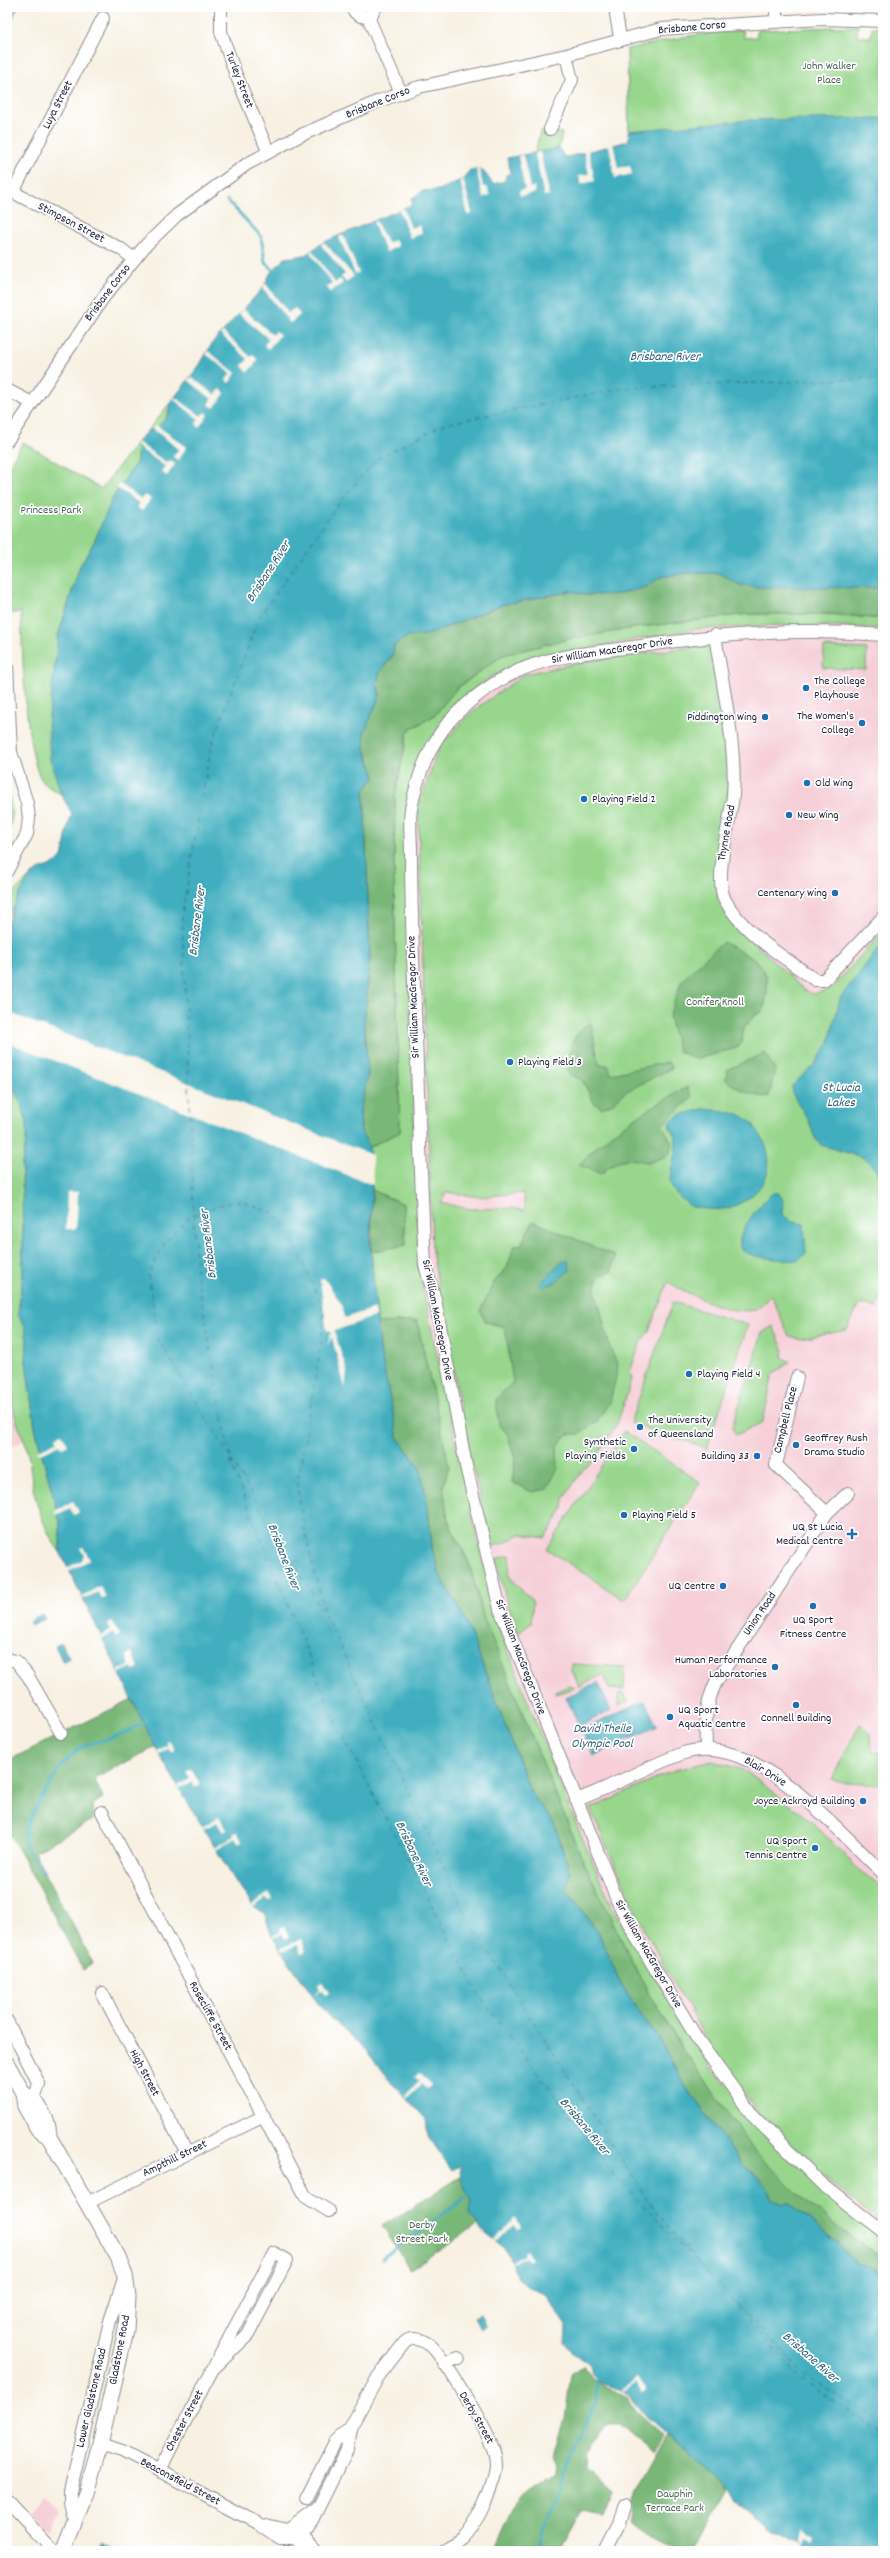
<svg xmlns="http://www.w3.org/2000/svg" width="890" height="2558" font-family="Dekko,sans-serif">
  <rect width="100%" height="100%" fill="#fff"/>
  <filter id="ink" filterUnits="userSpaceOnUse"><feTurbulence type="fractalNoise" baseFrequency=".025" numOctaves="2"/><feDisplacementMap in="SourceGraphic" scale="8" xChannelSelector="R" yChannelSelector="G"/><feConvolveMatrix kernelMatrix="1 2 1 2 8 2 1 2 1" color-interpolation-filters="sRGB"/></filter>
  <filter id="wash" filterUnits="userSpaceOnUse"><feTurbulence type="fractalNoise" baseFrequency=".012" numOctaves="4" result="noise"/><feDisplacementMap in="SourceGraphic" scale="16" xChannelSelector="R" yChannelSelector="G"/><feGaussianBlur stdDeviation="0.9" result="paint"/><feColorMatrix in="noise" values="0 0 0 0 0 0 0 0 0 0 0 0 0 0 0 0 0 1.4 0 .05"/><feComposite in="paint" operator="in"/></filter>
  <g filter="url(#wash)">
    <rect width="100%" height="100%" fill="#f8f1e3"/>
    <!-- built -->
    <g fill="#f6cfd8">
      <polygon points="740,585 883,588 883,2278 743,2165 684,2084 380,1350 375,1308 361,1131 373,714"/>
      <polygon points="7,1357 12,1370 14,1410 19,1431 24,1440 7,1449"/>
      <polygon points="43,2498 59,2510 51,2530 46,2529 31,2512"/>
    </g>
    <!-- green -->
    <g fill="#97d68c" stroke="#5c7c64" fill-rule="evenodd">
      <polygon points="7,7 18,7 9,26 7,25"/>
      <polygon points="858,26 857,36 871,37 872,27 883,29 883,136 549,172 540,152 535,153 540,131 562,133 559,148 563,156 567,157 629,141 627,49 688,36 743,30 744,38 757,37 757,30"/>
      <path d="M170 403C170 416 159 431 146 432Z"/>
      <path d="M138 441 137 461 113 497 95 540 80 566 58 636 55 671 57 780 61 794C55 791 47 787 43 782 25 759 22 646 21 612L7 614V469L23 442 101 489Z"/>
      <polygon points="748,614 829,614 883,619 883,629 835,626 784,625 695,629 565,652 520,663 489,678 455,706 429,743 415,778 409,975 419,1270 465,1486 500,1630 568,1805 614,1911 711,2068 883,2238 883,2257 855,2240 796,2193 754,2151 679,2043 637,1972 580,1854 484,1619 469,1563 448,1521 443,1486 449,1466 417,1321 377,1323 371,1252 406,1244 403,1204 372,1190 369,1147 400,1132 394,875 395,797 408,731 435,715 456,689 503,655 568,639 641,627"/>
      <path d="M705 645 715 655 730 774 718 898 742 931 804 990 813 994 831 989 883 931V1299L880 1298 877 1308 860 1303 847 1330 800 1339 789 1336 771 1295C767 1299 762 1305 757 1308 738 1320 685 1292 668 1282L648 1333 641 1341 630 1372 632 1379 617 1424 592 1463 584 1468 564 1498 563 1509 545 1538 520 1534 505 1543 492 1546 466 1439 432 1251 418 808 439 747 474 710 525 674 582 662ZM446 1192 479 1197 523 1193 525 1211 513 1208 470 1209 441 1203Z"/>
      <polygon points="824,647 867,649 866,670 823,668"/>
      <polygon points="7,789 13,812 7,841"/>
      <polygon points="33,873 12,910 7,928 7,899"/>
      <path d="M7 1078 20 1101 27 1122 26 1142 22 1163 23 1274 18 1314 25 1327 27 1341 26 1362 35 1428 60 1522V1552C46 1534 38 1509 33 1488 30 1472 30 1455 24 1440 20 1430 16 1422 14 1411 11 1392 15 1375 7 1357V1269L10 1244 7 1220Z"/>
      <polygon points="673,1302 748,1325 707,1448 630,1423"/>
      <polygon points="773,1326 784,1351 782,1357 790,1362 773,1374 763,1422 736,1435 732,1427 762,1333"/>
      <polygon points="624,1431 700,1482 624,1600 547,1549"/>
      <polygon points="510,1555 509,1576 533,1602 531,1623 519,1633 507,1603 496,1559"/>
      <polygon points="572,1664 625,1667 624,1690 609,1689 604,1674 579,1687 572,1670"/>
      <polygon points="569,1686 575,1688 555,1694 555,1692"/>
      <polygon points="619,1693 624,1694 628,1702 619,1706"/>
      <polygon points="860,1724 871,1734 872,1752 883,1753 883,1785 845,1783 832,1779"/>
      <polygon points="712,1761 744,1770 812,1822 860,1871 883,1887 883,2225 826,2179 757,2111 704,2036 643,1927 590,1809 675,1770"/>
    </g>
    <!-- forest -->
    <g fill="#79b778" stroke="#4e6c5a">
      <polygon points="684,573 720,573 740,585 883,588 883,619 829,614 748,614 641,627 568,639 503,655 456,689 435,715 408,731 395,797 394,875 400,1132 369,1147 361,1131 360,1111 368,1074 364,1024 370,959 364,789 375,777 365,749 364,733 380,695 377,684 379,674 393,655 394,645 407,637 430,634 501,605 571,591 586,595 645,587 660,577"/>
      <path d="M723 942C759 962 776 965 763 1011L754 1016 744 1027 742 1042 737 1048 697 1059 679 1052 669 1017 682 980Z"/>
      <path d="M591 1023 599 1065H608L611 1074 668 1062 672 1068 625 1092 613 1103 602 1108 594 1103 583 1081 568 1073C569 1053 570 1033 591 1023Z"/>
      <path d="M765 1053 775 1070 769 1096C755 1098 737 1089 726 1080L727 1070Z"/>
      <path d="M687 1087 692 1097 662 1125 672 1143 669 1155 648 1163C625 1156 619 1158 601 1174L579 1165C608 1131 649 1109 687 1087Z"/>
      <polygon points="372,1190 403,1204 406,1245 371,1252"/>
      <polygon points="533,1221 615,1256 611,1272 599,1276 595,1289 610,1348 618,1365 615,1382 610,1401 597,1421 580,1434 567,1434 557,1447 558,1468 547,1489 532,1492 512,1482 515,1460 508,1435 499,1424 496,1399 513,1382 505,1327 486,1322 480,1311 494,1282 507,1268 514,1246 520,1246"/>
      <polygon points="417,1321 449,1466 443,1486 448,1521 469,1563 484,1619 580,1854 637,1972 679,2043 754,2151 796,2193 855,2240 883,2257 883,2278 873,2268 858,2264 852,2257 842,2251 841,2246 789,2203 782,2204 771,2197 768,2189 743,2165 706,2115 684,2084 659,2039 637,2010 619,1980 608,1954 589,1918 566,1890 570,1872 554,1823 530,1791 469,1629 457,1603 440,1576 432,1548 428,1507 420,1468 398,1438 380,1350 377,1323"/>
      <polygon points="132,1699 156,1747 94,1778 103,1798 92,1805 93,1820 34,1852 93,1963 83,1970 7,1828 7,1761"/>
      <path d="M462 2176C463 2186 470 2191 472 2201 474 2214 470 2211 478 2225L410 2269 382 2226Z"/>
      <polygon points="583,2366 591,2379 628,2397 635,2409 662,2436 652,2453 619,2425 605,2425 588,2450 587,2468 613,2491 604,2514 583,2510 563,2546 563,2551 494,2551 520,2495 553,2479 557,2469 553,2458 565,2419 571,2374"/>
      <path d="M666 2434 723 2483 726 2491 693 2551C671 2551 645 2535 629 2521L632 2502 629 2500Z"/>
    </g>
    <!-- water -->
    <g fill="#41aebf" stroke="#32687d">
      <path d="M883 118V588L760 587 740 585 720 573H684L660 577 646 587 619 594 586 595 571 591 501 605 430 634 407 637 394 645 393 654 379 674 377 684 380 695 364 733 365 749 375 778 364 790 370 959 364 1024 368 1074 360 1111 361 1131 369 1147 372 1190 370 1240 380 1350 398 1438 420 1468 428 1507 432 1548 440 1576 457 1603 469 1629 530 1791 554 1823 570 1873 566 1890 589 1918 608 1954 619 1980 637 2010 659 2039 684 2084 706 2115 743 2165 768 2189 771 2197 782 2204 789 2203 841 2246 842 2251 852 2257 858 2264 870 2266 883 2278V2551H814L800 2538 770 2532 751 2513 734 2503 723 2483 646 2416 630 2396 621 2389 597 2381 591 2375 589 2365 572 2352 565 2344 566 2326 545 2294 529 2288 518 2279 506 2249 482 2231 470 2213 472 2201 463 2184 460 2166 452 2170 428 2136 426 2119 389 2080 365 2049 327 2015 281 1951 272 1936 265 1915 254 1907 237 1884 161 1758 60 1552V1522L35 1428 26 1362 27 1341 25 1327 18 1314 23 1274 22 1163 26 1142 27 1122 20 1101 7 1078V928C11 913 23 879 37 871 47 865 55 867 62 856 65 850 66 826 72 814L61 794 50 759 48 724 58 636 80 566 95 540 113 497 137 461 138 441 146 432 156 428 165 419 169 413 170 403 199 366 213 342 263 288 271 272 285 258 305 255 324 242 413 204 411 199 422 191 439 190 463 179 470 170C485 167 485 174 493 184L505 181 506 175 511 173 507 158 559 148 563 156 567 157 629 141 628 131 749 120Z"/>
      <polygon points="883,942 883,1178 865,1158 821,1145 815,1138 809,1121 792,1093 792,1086 815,1064 829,1042 840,998"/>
      <path d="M703 1109C717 1110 730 1111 742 1116 751 1120 757 1129 761 1136 779 1167 764 1194 732 1207 721 1211 703 1209 692 1207 656 1182 675 1174 676 1141 676 1133 668 1130 670 1121L679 1115Z"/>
      <path d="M773 1193H779L783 1200 782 1214 792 1222 804 1224 806 1253 797 1261C786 1260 750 1258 742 1250 731 1237 762 1201 773 1193Z"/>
      <polygon points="568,1260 570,1270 556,1282 544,1287 540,1284 560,1263"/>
      <polygon points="42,1614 45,1619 31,1625 29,1621"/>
      <polygon points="61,1643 69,1658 63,1662 55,1646"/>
      <polygon points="598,1682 611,1711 579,1726 566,1697"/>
      <polygon points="645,1701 657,1726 593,1756 581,1730"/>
      <polygon points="480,2314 486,2326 481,2329 474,2317"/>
      <polygon points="101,2542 118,2551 97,2551"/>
    </g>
    <!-- pier -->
    <g fill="#f8f1e3">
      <polygon points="613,143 618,168 630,166 632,174 615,178 609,145"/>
      <polygon points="588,150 595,181 581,184 579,176 589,174 584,151"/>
      <polygon points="540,152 549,195 544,196 535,153"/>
      <polygon points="523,155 530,188 534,187 535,193 520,196 519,191 525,189 518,156"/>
      <polygon points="479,168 483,187 487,187 490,196 483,197 476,169"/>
      <polygon points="463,179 472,214 468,215 460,180"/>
      <polygon points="403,208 411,228 419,225 422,233 410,238 399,209"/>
      <polygon points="376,221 387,243 395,240 398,246 386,252 373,223"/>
      <polygon points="343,235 359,273 355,274 339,237"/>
      <polygon points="324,242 354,276 346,282 341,277 345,274 321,245"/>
      <polygon points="312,250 335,283 340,279 343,283 330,292 327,287 332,283 310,252"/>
      <polygon points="265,283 288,313 295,308 300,315 290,323 263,288"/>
      <polygon points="243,309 273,335 276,331 280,335 268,349 264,345 269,339 239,314"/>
      <polygon points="223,332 251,357 253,355 258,360 248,372 242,366 248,359 220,334"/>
      <polygon points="208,351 236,373 229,383 226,380 231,373 206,354"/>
      <polygon points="191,377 215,395 220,389 225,393 214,408 208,404 212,399 188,380"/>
      <polygon points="175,397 201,416 205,412 208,415 199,427 196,424 199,419 173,399"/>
      <polygon points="156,425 187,447 178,460 173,457 179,449 152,428"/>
      <polygon points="137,442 167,463 170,460 175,464 167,476 161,472 165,466 136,446"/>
      <polygon points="120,484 141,499 145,495 151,499 142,511 137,507 139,503 117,488"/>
      <polygon points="7,1012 372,1155 373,1185 7,1042"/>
      <polygon points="67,1192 78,1192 76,1229 66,1229"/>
      <polygon points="324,1278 342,1305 345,1318 375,1308 376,1316 334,1331 347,1371 345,1388 332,1337 327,1346 331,1333 330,1330 327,1331 320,1280"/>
      <polygon points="62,1434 68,1445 62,1448 60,1444 39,1454 37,1451 58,1441 56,1437"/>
      <polygon points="73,1501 79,1512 74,1515 70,1508 56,1515 55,1511"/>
      <polygon points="83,1547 90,1560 68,1571 66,1569 82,1560 84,1555 80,1548"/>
      <polygon points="100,1586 106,1597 102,1598 98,1592 83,1599 82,1597"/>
      <polygon points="112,1622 120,1635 116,1638 113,1633 102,1639 101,1636 111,1630 108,1625"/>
      <polygon points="132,1652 139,1668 134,1671 132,1667 119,1673 118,1671 130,1665 126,1655"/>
      <polygon points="169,1740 175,1750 171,1752 169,1748 159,1754 157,1751 168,1745 166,1742"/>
      <polygon points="191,1769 200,1784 195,1787 192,1781 179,1789 178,1786 190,1779 186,1772"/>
      <polygon points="219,1817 227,1830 223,1832 217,1822 203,1829 202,1827"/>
      <polygon points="237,1832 242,1841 238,1843 235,1838 216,1849 214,1847 234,1836 233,1834"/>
      <polygon points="269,1893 273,1899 269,1901 266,1898 254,1907 252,1905"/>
      <polygon points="284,1926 289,1937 285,1939 282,1933 273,1938 272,1936 281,1931 280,1928"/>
      <polygon points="301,1939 306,1951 301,1953 298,1945 281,1951 280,1949"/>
      <polygon points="322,1982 329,1993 325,1995 321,1990 313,1995 320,1989 318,1985"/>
      <polygon points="419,2073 431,2085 427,2089 421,2084 407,2098 405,2096 419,2081 415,2077"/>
      <polygon points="516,2217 521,2227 517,2229 514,2224 497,2242 494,2241"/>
      <polygon points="526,2249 532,2259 528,2261 525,2256 512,2263 511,2261 524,2254 523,2251"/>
      <polygon points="637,2378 646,2390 642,2393 635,2382 623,2391 621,2389"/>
      <polygon points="802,2528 814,2534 812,2539 806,2535 803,2540 800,2538"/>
    </g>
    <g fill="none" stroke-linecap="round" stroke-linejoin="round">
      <!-- stream -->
      <g stroke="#41aebf" stroke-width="3">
        <polyline points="227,200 261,236 265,262 273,270"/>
        <path d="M44 1872C37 1863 24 1851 25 1838 25 1820 63 1758 79 1749 90 1742 104 1741 117 1736 126 1733 135 1727 144 1723"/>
        <polyline points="382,2259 469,2195"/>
        <polyline points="538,2551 547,2515 595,2402 597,2381"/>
      </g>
      <!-- ferry -->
      <g stroke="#306176" stroke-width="1" stroke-dasharray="5 4" stroke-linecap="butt">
        <polyline points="883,378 624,388 444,424 378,458 339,503 259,617 211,747 182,914 196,1270 232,1467 336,1723 478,1993 615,2176 807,2378 883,2423"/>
        <polyline points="230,1457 159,1341 148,1275 165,1243 188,1218 222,1204 241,1201 276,1214 298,1251 324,1311 321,1344 297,1486 305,1533 325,1614"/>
        <polyline points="231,1460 325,1614 468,1919 655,2212 711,2277"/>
        <polyline points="730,2299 800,2379 883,2434"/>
      </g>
    </g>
  </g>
  <g filter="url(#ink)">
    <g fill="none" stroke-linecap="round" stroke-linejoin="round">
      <!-- minor casing -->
      <g stroke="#8d8a8f" stroke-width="14">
        <g id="minor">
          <polyline points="221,7 221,32 234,70 268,151"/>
          <path d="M352 7C355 15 364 20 372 14L376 7"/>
          <polyline points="619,7 616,14 620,38"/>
          <polyline points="368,17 401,93"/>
          <polyline points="776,21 776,7"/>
          <polyline points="550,129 572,80 566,55"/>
          <polyline points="7,189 121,249 134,259"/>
          <polyline points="13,192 103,18"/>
          <polyline points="7,390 32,403"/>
          <polyline points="7,441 103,298 145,246 177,215 247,164 299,136 379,101 419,87 566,55 661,29 822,19 883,21"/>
          <path d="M715 635C722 683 737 748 733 795 731 820 713 878 725 900 743 934 785 957 815 980H824L883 917"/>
          <path d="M883 635C797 628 726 634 641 646 564 656 514 657 456 714 431 739 417 776 411 809 409 822 411 837 411 850 411 885 412 921 413 956 417 1059 420 1162 425 1265L435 1299 466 1466 500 1609 617 1900 633 1932 698 2040 753 2116 822 2184 883 2232"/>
          <polyline points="7,665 11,752 27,803 29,818 27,834 7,871"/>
          <polyline points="797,1377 776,1465 827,1513"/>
          <polyline points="7,1659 16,1661 28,1676 61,1733"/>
          <path d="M706 1749C705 1724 705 1705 716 1682L827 1513 848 1493"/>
          <path d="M576 1800C613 1787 647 1766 684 1753 753 1730 838 1831 883 1873"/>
          <polyline points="102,1812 306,2197 329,2211"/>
          <polyline points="102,1993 187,2153"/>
          <polyline points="7,2021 39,2084 34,2100"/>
          <polyline points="87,2203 264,2116"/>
          <polyline points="444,2364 458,2358"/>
          <path d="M100 2444 122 2451 257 2523 280 2538H296L308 2528 347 2450 350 2428 378 2377 405 2342C412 2336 423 2340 430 2345 444 2357 485 2427 492 2446 495 2453 496 2460 496 2467 495 2484 475 2526 463 2538 457 2544 449 2546 443 2551"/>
          <polyline points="159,2471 274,2253 287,2260 248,2335 211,2371"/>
          <polyline points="306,2499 335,2442 350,2428"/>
          <polyline points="7,2501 54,2551"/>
          <polyline points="75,2522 70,2501 70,2492 110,2321 125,2275"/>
          <polyline points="266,2525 300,2533 317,2551"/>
          <polyline points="288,2530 315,2510"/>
          <polyline points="291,2533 305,2551"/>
          <polyline points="605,2551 619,2524 624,2506"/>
        </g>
      </g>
      <!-- major casing -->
      <g stroke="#8d8a8f" stroke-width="17">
        <g id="major">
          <polyline points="7,2064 23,2093 25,2106 38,2129 49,2137 118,2257 125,2275 128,2296 126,2330 100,2444 86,2493 63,2551"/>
          <path d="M23 2093C39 2103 49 2119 49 2137"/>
        </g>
      </g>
      <!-- minor -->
      <use href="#minor" stroke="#fff" stroke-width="12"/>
      <!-- major -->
      <use href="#major" stroke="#fff" stroke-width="15"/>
    </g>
  </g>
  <!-- markers -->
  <g fill="#1f6fb2" stroke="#fff" stroke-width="1.5">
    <circle cx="806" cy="688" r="4"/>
    <circle cx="765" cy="717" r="4"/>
    <circle cx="862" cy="723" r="4"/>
    <circle cx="807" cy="783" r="4"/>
    <circle cx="584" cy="799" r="4"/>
    <circle cx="789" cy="815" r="4"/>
    <circle cx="835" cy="893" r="4"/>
    <circle cx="510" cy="1062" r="4"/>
    <circle cx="689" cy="1374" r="4"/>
    <circle cx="640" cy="1427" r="4"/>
    <circle cx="796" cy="1445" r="4"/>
    <circle cx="634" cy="1449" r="4"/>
    <circle cx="757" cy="1456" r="4"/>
    <circle cx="624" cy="1515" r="4"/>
    <path d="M850 1528h4v4h4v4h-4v4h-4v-4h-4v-4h4z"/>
    <circle cx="723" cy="1586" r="4"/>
    <circle cx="813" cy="1606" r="4"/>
    <circle cx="775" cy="1667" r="4"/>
    <circle cx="796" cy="1705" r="4"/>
    <circle cx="670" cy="1717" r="4"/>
    <circle cx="863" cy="1801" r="4"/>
    <circle cx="815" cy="1848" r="4"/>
  </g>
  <g text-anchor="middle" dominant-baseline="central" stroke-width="3.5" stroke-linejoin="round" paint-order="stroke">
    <!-- street labels -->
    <g font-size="12" fill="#22223b" stroke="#fff">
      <text transform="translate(692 28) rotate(-5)">Brisbane Corso</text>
      <text transform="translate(239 80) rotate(69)">Turley Street</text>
      <text transform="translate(378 103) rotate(-22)">Brisbane Corso</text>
      <text transform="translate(58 105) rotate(-63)">Luya Street</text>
      <text transform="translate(71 223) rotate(28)">Stimpson Street</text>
      <text transform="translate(108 293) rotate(-53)">Brisbane Corso</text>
      <text transform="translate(612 651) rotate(-9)">Sir William MacGregor Drive</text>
      <text transform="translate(727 833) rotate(-80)">Thynne Road</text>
      <text transform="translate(414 997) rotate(-92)">Sir William MacGregor Drive</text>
      <text transform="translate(437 1320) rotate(79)">Sir William MacGregor Drive</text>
      <text transform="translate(786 1420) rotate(-76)">Campbell Place</text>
      <text transform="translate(760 1614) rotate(-56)">Union Road</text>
      <text transform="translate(520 1657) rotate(69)">Sir William MacGregor Drive</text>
      <text transform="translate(765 1772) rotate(31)">Blair Drive</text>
      <text transform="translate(648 1954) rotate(60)">Sir William MacGregor Drive</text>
      <text transform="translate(210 2016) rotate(61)">Rosecliffe Street</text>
      <text transform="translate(144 2073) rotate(62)">High Street</text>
      <text transform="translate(175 2159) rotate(-26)">Ampthill Street</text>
      <text transform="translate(120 2350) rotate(-79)">Gladstone Road</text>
      <text transform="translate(92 2398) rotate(-77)">Lower Gladstone Road</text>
      <text transform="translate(476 2418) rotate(60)">Derby Street</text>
      <text transform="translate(185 2421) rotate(-62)">Chester Street</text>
      <text transform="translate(180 2482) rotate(28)">Beaconsfield Street</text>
    </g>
    <!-- park labels -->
    <g font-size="12" fill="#4b6157" stroke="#fff">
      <text x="829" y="66">John Walker<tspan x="829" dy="14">Place</tspan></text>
      <text x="51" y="510">Princess Park</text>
      <text x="715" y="1002">Conifer Knoll</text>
      <text x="422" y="2225">Derby<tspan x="422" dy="14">Street Park</tspan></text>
      <text x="675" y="2494">Dauphin<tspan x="675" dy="14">Terrace Park</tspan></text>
    </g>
    <!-- poi labels -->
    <g font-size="12" fill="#22223b" stroke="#fff" text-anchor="start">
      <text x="814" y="681">The College<tspan x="814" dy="14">Playhouse</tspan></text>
      <text x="854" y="716" text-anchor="end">The Women's<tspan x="854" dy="14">College</tspan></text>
      <text x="757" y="717" text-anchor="end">Piddington Wing</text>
      <text x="815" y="783">Old Wing</text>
      <text x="592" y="799">Playing Field 2</text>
      <text x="797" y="815">New Wing</text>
      <text x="827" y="893" text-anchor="end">Centenary Wing</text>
      <text x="518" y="1062">Playing Field 3</text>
      <text x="697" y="1374">Playing Field 4</text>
      <text x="648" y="1420">The University<tspan x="648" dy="14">of Queensland</tspan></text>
      <text x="804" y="1438">Geoffrey Rush<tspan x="804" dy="14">Drama Studio</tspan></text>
      <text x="626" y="1442" text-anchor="end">Synthetic<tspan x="626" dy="14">Playing Fields</tspan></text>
      <text x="749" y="1456" text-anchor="end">Building 33</text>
      <text x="632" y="1515">Playing Field 5</text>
      <text x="843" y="1527" text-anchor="end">UQ St Lucia<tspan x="843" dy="14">Medical Centre</tspan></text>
      <text x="715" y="1586" text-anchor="end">UQ Centre</text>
      <text x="813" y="1620" text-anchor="middle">UQ Sport<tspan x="813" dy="14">Fitness Centre</tspan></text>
      <text x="767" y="1660" text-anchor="end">Human Performance<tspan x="767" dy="14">Laboratories</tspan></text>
      <text x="678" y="1710">UQ Sport<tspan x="678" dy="14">Aquatic Centre</tspan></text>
      <text x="796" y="1718" text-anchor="middle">Connell Building</text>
      <text x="855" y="1801" text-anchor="end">Joyce Ackroyd Building</text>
      <text x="807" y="1841" text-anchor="end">UQ Sport<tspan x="807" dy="14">Tennis Centre</tspan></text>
    </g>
    <!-- water labels -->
    <g font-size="13" font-style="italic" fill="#306176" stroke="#fff">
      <text x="665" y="357">Brisbane River</text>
      <text transform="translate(269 572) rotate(-57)">Brisbane River</text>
      <text transform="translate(198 921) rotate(-83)">Brisbane River</text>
      <text x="841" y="1088">St Lucia<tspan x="841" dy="15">Lakes</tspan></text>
      <text transform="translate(209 1244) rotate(-97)">Brisbane River</text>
      <text transform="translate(283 1557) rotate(69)">Brisbane River</text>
      <text x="602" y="1729">David Theile<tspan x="602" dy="15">Olympic Pool</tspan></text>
      <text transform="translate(413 1854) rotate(65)">Brisbane River</text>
      <text transform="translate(584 2127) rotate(50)">Brisbane River</text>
      <text transform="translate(810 2358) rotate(41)">Brisbane River</text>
    </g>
  </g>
  <!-- margin -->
  <rect width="890" height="2558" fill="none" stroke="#fff" stroke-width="24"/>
</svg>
